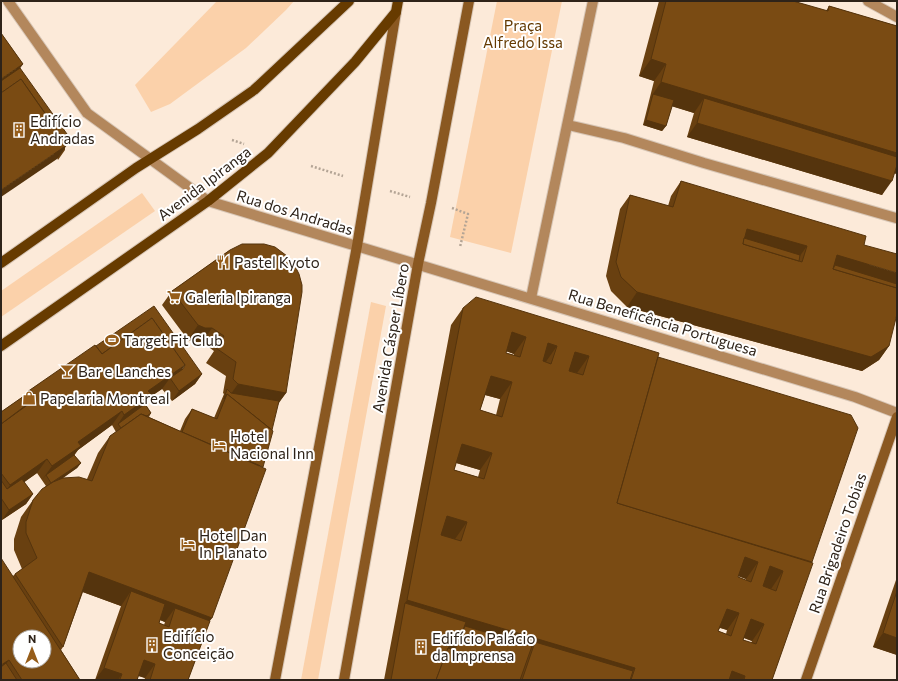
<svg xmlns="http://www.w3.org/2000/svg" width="898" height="681" font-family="Commissioner,sans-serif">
  <rect width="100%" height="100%" fill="#fcead9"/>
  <!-- green -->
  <g fill="#fbd1aa">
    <polygon points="217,1 294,1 286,10 246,48 170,104 151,112 135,85"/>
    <polygon points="497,1 562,1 511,253 450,237"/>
    <polygon points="142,193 155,211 1,317 1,291"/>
    <polygon points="371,302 386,306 318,680 301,680"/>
  </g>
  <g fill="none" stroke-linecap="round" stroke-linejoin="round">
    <!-- lane casing -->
    <g stroke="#d7c6b6" stroke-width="12">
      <g id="lane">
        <polyline points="868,1 897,17"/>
        <polyline points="568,125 624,138 704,163 896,218"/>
      </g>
    </g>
    <!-- street casing -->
    <g stroke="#d7c6b6" stroke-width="12">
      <g id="street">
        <polyline points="8,1 87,113 208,201 855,397 897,413"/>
        <polyline points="531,298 593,1"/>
      </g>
    </g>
    <!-- secondary casing -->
    <g stroke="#d7c6b6" stroke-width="12">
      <g id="secondary">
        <polyline points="275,680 357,246 396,12"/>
        <polyline points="344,680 418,264 431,203 469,1"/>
        <polyline points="806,680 897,417"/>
      </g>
    </g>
    <!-- primary casing -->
    <g stroke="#d7c6b6" stroke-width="12">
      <g id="primary">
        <polyline points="1,263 136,168 198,129 254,90 349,1"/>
        <polyline points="1,346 208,201 268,153 355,62 396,12 398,1"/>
      </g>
    </g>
    <!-- path -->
    <g stroke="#b3a495" stroke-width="2.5" stroke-dasharray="2 2" stroke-linecap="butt">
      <polyline points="232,140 244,144"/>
      <polyline points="311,166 343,176"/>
      <polyline points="390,191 410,197"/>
      <polyline points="452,208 468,214 460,247"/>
    </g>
    <!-- lane -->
    <use href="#lane" stroke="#b3875c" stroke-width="10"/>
    <!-- street -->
    <use href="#street" stroke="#b3875c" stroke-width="10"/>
    <!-- secondary -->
    <use href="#secondary" stroke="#8a5821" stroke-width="10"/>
    <!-- primary -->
    <use href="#primary" stroke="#673b00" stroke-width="10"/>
  </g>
  <!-- wall -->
  <g fill="#694010" fill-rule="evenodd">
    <polygon points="659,1 793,1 826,11 829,6 897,26 897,174 894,173 882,195 687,137 694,113 672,106 666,126 662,131 643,125 654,81 639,76"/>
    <polygon points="1,33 23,64 20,68 65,147 65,150 58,160"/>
    <polygon points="681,181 864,245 889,346 879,360 862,371 627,307 611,291 606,276 620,209 630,195 668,206 671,196"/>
    <path d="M230 250 286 393 279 402 212 618 210 620 188 680H144L145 678 138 676 137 680H95L121 606 83 592 63 647 61 650 80 680H1L13 576 15 574 22 569 14 550V539L21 517 33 500 46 486 37 473 24 482 33 494 26 504 2 520 1 519V412L24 396 27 392 96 346 202 374 195 384 172 401 162 389 150 397 145 404 151 413 149 417 180 431 185 419 192 409 214 418 224 394 223 393 226 376 206 363 214 351 202 342H195L188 340 162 305 172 291ZM112 425 116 432 110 436 98 453 87 479 62 478 77 468 81 463 74 455 78 450ZM160 620 165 622 164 625 159 623Z"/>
    <path d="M463 308 658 357 812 562 772 680H384L451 325ZM506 351 514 354V355L506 353ZM485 395 500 399 496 415 480 410ZM456 463 480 470 478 477 454 470ZM738 576 746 579V580L738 577ZM720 628 727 630 726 634 718 631ZM744 638 752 641 751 643 743 640Z"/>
    <polygon points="897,577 897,655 873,647"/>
  </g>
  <!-- shaded-wall -->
  <g fill="#55340d">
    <polygon points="651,59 666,64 654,81 639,76"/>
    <polygon points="23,64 13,78 1,86 1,79"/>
    <polygon points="661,82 897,153 897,174 700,114 704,98 694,113 651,100 653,94"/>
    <polygon points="646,120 666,126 662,131 643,125"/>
    <polygon points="697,123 892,181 882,195 687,137"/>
    <polygon points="67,145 57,159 1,197 1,190"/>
    <polygon points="747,229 807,246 797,260 739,243"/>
    <polygon points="837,255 897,273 897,290 830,270"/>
    <polygon points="637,292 889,346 879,360 862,371 627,307"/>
    <polygon points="198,325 212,328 202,342 195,342 188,340"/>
    <polygon points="512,332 526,337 514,354 500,349"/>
    <polygon points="548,343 557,346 545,363 536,360"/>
    <polygon points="575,352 589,356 577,373 563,369"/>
    <polygon points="185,365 176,379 170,378 162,389 150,397 142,409 118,424 124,415 148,391"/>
    <polygon points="202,374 195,384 172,401 179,391"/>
    <polygon points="491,376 512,382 500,399 478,393"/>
    <polygon points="238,384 286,393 276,407 228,398"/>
    <polygon points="122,411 112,425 78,450 71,460 46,475 42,480 52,466 78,442"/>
    <polygon points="462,444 492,453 480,470 450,461"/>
    <polygon points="47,459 37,473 1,499 10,485"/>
    <polygon points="81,463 77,468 48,489 52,483"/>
    <polygon points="33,494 26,504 2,520 9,510"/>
    <polygon points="615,506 783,571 771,589 758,584 758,562 746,579 733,574"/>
    <polygon points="447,516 467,522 455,539 435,533"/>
    <polygon points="89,572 212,618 200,635 175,608 165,622 126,607 131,591 121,606 77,590"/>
    <polygon points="407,600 635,668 627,680 535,642 525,656 405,603"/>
    <polygon points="727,609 739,613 727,630 715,626"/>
    <polygon points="751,619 764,624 752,641 739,636"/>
    <polygon points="883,633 897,638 897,655 873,647"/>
    <polygon points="450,644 457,646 447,660 443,659"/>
    <polygon points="9,660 1,670 1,665"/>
    <polygon points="144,660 155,664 145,678 134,674"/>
    <polygon points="104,668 122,674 118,680 95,680"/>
    <polygon points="732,671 745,676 743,680 726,680"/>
  </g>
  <!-- building -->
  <g fill="#7a4b13" stroke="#55340d" fill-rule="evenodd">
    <polygon points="666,1 793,1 828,11 829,6 897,26 897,153 661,82 666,64 651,59"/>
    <polygon points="1,33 23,64 1,79"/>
    <polygon points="20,68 67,134 66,143 21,79 1,93 1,81"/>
    <polygon points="21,79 67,145 1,190 1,93"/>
    <polygon points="653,94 674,100 666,126 646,120"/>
    <polygon points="704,98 897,157 897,165 892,181 697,123"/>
    <path d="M681 181 866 236 864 245 897 254V273L837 255 833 269 897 288V314L889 346 871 357 637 292 621 277 616 262 630 195 673 207ZM747 229 807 246 802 262 743 244Z"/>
    <polygon points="744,238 800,255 799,261 743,244"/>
    <polygon points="242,244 264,244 275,247 287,256 294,264 299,274 302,285 302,292 286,393 238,384 233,379 236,362 216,348 224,336 212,328 205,328 198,325 172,291 230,250"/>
    <polygon points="835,265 897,284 897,288 833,269"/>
    <path d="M476 297 659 353 617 503 813 563 772 680H744L745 676 732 671 729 680H631L635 668 407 600 463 308ZM512 332 526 337 520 357 506 353ZM548 343 557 346 551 364 543 361ZM575 352 589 356 583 375 569 371ZM491 376 512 382 502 417 480 410ZM462 444 492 453 484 479 454 470ZM447 516 467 522 461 541 441 535ZM745 557 758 562 751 582 738 577ZM770 566 783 571 776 591 763 586ZM727 609 739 613 731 636 718 631ZM751 619 764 624 756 644 743 640Z"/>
    <polygon points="154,306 202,374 179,391 170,378 183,369 185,365 152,318 102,354 96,346"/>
    <polygon points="152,318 185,365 148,391 152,395 124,415 122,411 78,442 81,446 52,466 47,459 10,485 1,473 1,424 33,401 27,392 95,345 102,354"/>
    <polygon points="658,357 851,415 858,428 812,562 617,503"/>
    <polygon points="227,389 231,393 279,401 272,430 227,394 224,399"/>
    <polygon points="227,394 273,431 263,467 182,432 192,409 217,419"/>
    <polygon points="24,396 29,403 1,424 1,412"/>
    <polygon points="145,404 151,413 147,416 141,414 121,428 118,424"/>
    <polygon points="141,414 266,469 212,618 89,572 63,647 15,574 37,558 26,533 26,522 33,500 42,489 53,482 63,478 79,477 92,481 110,436"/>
    <polygon points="74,455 81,463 51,483 46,475"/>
    <polygon points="22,479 33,494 9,510 1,498 1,480 7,489"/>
    <path d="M1 558 80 680H22L9 660 1 665ZM20 637H44V661H20Z"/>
    <polygon points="131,591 165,604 159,623 169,627 175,608 210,621 188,680 150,680 155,664 144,660 137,680 122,680 120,679 122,674 104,668"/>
    <polygon points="897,591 897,638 883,633"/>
    <polygon points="405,603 466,622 457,646 450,644 436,680 391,680"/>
    <polygon points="465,626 532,646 520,680 436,680 448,648 454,650 457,646"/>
    <polygon points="535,642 633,671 630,680 522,680"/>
    <polygon points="6,663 17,680 1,680 1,667"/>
  </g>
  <!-- icons -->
  <defs>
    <g id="building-bare" transform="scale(1.08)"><path d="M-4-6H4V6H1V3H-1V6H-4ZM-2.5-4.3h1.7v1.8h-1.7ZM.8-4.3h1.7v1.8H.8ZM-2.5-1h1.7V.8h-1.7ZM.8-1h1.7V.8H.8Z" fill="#965d1a" stroke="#fff" stroke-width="2.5" paint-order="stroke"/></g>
    <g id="restaurant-bare" transform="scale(1.08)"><path d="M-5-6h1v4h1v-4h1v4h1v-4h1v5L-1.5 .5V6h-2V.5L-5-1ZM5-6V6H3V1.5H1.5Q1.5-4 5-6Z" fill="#965d1a" stroke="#fff" stroke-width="2.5" paint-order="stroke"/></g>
    <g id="supermarket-bare" transform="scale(1.08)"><path d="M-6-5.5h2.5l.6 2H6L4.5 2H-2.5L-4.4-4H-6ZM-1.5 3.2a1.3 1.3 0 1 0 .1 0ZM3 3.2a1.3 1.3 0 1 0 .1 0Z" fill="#965d1a" stroke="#fff" stroke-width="2.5" paint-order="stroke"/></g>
    <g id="stadium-bare" transform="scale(1.08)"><path d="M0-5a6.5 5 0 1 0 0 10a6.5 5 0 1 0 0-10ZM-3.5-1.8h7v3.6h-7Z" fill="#965d1a" stroke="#fff" stroke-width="2.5" paint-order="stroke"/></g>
    <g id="bar-bare" transform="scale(1.08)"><path d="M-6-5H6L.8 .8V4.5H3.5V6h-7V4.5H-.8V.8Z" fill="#965d1a" stroke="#fff" stroke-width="2.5" paint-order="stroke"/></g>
    <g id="shop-bare" transform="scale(1.08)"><path d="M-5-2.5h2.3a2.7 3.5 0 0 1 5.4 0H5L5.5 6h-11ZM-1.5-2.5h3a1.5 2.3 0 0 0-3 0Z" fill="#965d1a" stroke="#fff" stroke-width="2.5" paint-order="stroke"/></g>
    <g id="hotel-bare" transform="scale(1.08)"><path d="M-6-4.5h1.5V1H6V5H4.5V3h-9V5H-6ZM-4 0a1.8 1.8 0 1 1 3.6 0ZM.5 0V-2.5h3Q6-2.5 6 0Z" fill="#965d1a" stroke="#fff" stroke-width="2.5" paint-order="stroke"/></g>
  </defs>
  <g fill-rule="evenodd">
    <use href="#building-bare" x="19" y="130"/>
    <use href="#restaurant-bare" x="223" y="262"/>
    <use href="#supermarket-bare" x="174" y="297"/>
    <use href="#stadium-bare" x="112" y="340"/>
    <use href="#bar-bare" x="67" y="371"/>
    <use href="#shop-bare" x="29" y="398"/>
    <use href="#hotel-bare" x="219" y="445"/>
    <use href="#hotel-bare" x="188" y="544"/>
    <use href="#building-bare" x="152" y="645"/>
    <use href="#building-bare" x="421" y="647"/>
  </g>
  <g text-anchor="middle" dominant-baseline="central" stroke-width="4" stroke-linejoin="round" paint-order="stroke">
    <!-- park labels -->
    <g font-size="15" fill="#643900" stroke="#fff">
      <text x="523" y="25">Praça<tspan x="523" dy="17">Alfredo Issa</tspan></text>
    </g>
    <!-- poi labels -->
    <g font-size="15" fill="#2e2319" stroke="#fff" text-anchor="start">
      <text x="30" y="121">Edifício<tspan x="30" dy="17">Andradas</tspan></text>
      <text x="234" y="262">Pastel Kyoto</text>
      <text x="185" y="297">Galeria Ipiranga</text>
      <text x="123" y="340">Target Fit Club</text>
      <text x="78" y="371">Bar e Lanches</text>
      <text x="40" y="398">Papelaria Montreal</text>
      <text x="230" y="436">Hotel<tspan x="230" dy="17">Nacional Inn</tspan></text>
      <text x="199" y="535">Hotel Dan<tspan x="199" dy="17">In Planato</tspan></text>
      <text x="163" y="636">Edifício<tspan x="163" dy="17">Conceição</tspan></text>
      <text x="432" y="638">Edifício Palácio<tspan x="432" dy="17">da Imprensa</tspan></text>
    </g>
    <!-- street labels -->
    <g font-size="15" fill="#2e2319" stroke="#fff">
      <text transform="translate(204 183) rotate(-37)">Avenida Ipiranga</text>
      <text transform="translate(295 212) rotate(17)">Rua dos Andradas</text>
      <text transform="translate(663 322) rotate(17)">Rua Beneficência Portuguesa</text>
      <text transform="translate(390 338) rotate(-80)">Avenida Cásper Líbero</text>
      <text transform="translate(837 543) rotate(-71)">Rua Brigadeiro Tobias</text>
    </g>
  </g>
  <!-- border -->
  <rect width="898" height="681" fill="none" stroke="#2e2319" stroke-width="4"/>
  <!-- north arrow -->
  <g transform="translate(32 649)"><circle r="19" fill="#ffffff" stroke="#aba7a3"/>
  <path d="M0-3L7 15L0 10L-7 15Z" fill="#965d1a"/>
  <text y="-6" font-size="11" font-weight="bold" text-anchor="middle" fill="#2e2319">N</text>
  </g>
</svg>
